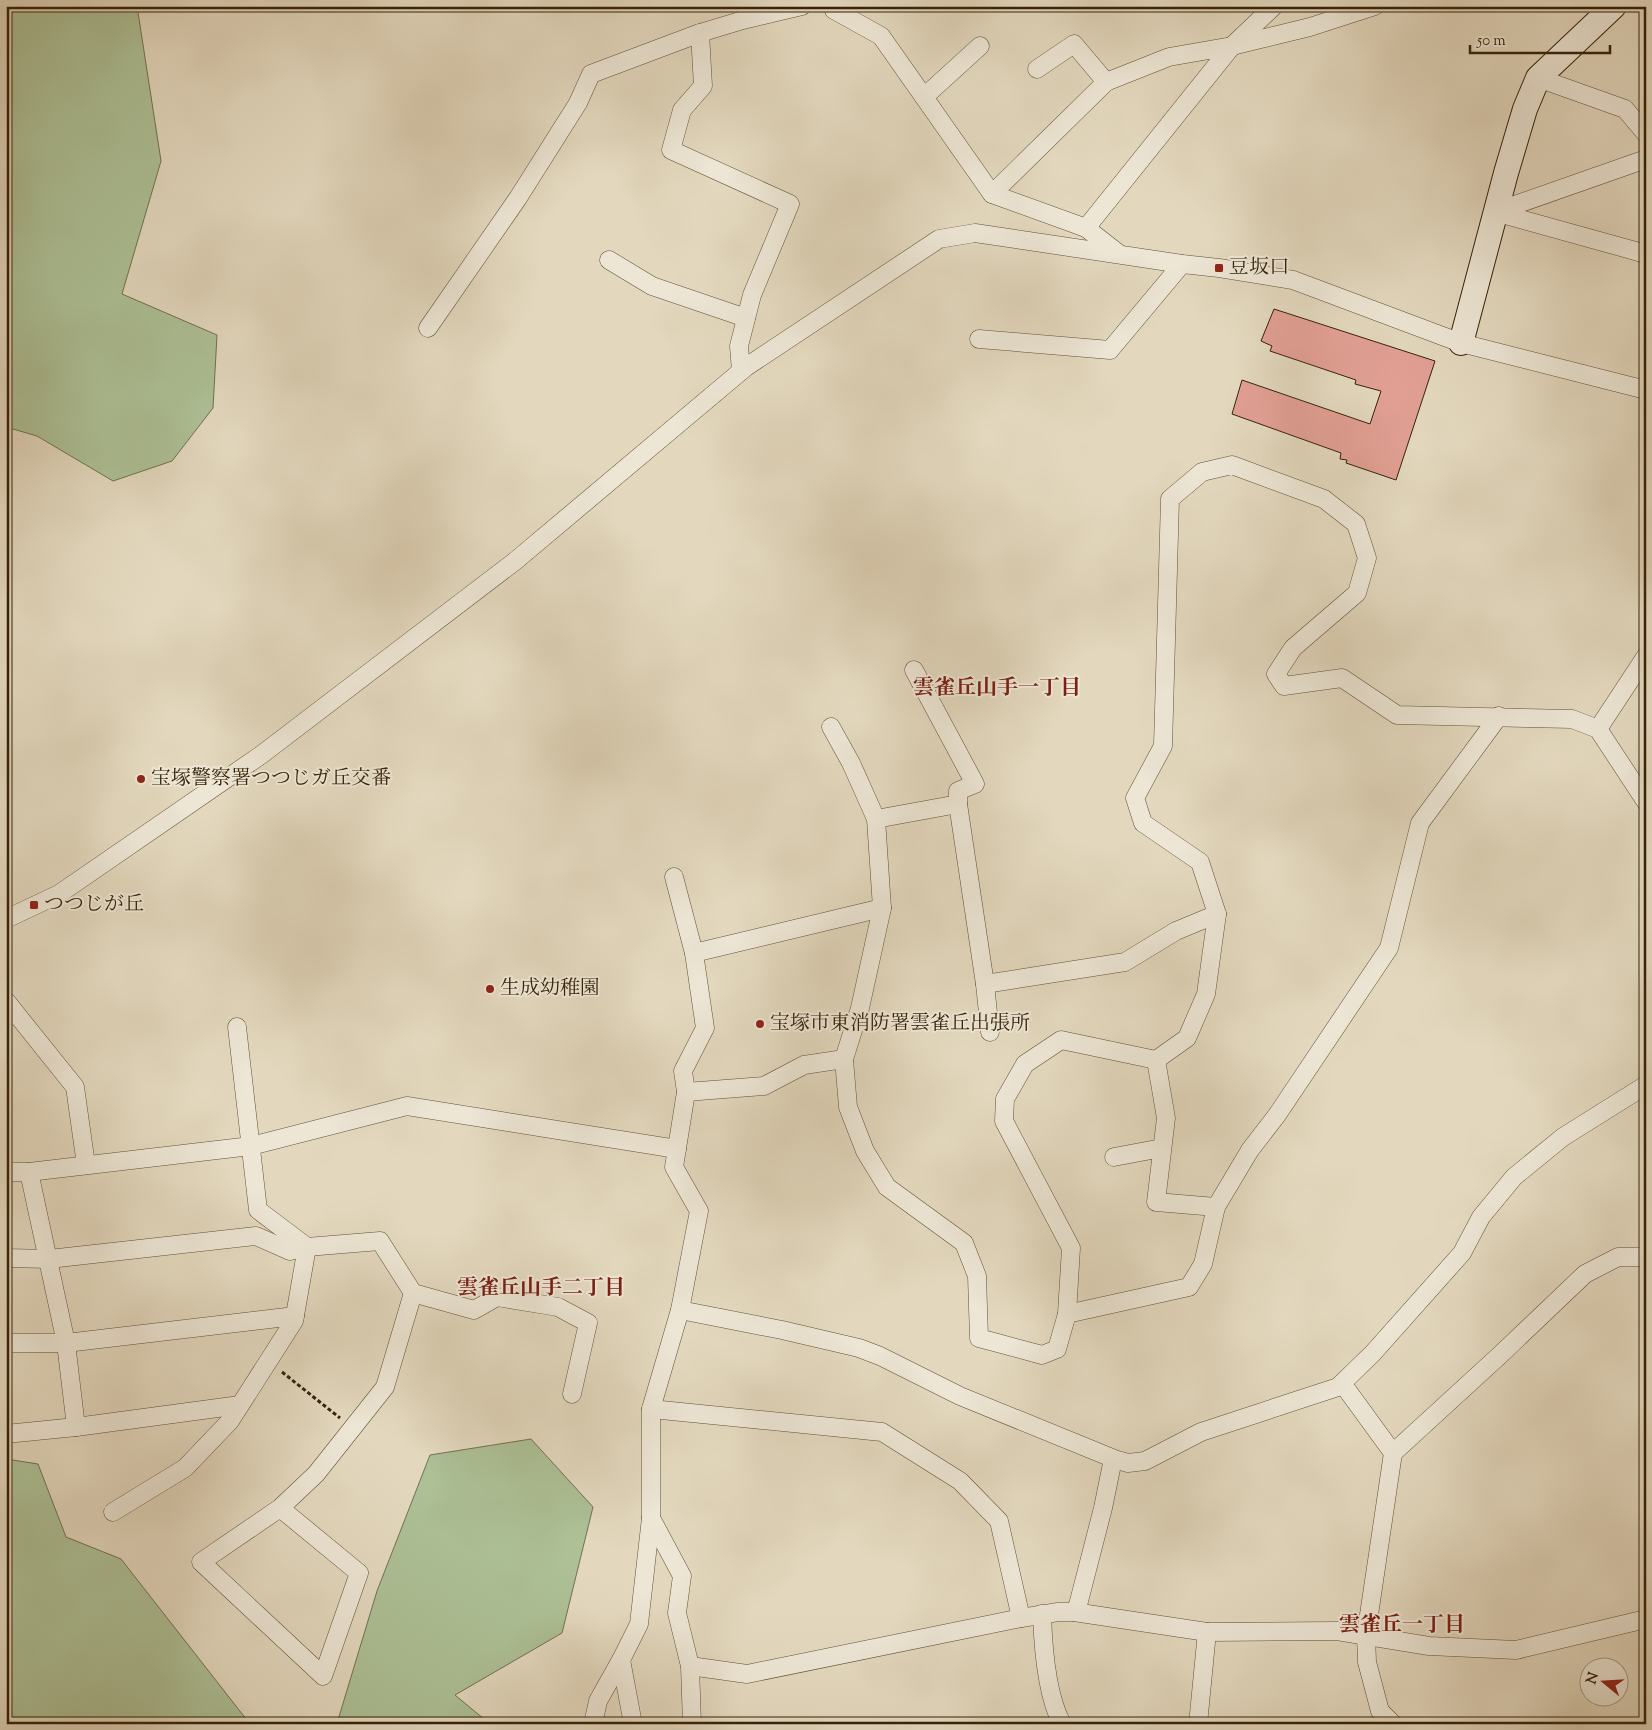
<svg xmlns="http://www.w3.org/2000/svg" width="1652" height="1730" font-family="'Sorts Mill Goudy','Noto Serif JP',serif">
  <rect width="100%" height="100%" fill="#e3d8be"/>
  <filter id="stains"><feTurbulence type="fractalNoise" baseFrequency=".004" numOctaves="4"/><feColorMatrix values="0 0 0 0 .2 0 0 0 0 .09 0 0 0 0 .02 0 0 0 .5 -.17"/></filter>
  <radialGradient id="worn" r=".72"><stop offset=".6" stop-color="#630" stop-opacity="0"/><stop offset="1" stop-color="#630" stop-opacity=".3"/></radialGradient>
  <!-- green -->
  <g fill="#adc096" stroke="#71714f">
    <polygon points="6,6 137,6 161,161 122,294 217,335 213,408 172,461 113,481 37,436 6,427"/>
    <polygon points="531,1439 593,1507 562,1633 455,1695 490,1724 335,1724 338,1720 377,1591 430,1455"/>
    <polygon points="6,1459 38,1464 66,1537 121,1559 250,1724 6,1724"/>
  </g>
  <!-- building -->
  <polygon fill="#e2a095" stroke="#352208" points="1274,309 1435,361 1396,480 1346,463 1347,460 1340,459 1341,453 1232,414 1242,380 1370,424 1381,391 1355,384 1356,380 1270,351 1272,346 1261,341"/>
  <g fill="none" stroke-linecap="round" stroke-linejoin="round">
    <!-- street casing -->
    <g stroke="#605036" stroke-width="19">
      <g id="street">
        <polyline points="834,6 834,10 881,36 992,194 1086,228"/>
        <polyline points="700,33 703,86 682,110 671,150 790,204 752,295 739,346 741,371"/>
        <polyline points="1037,69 1074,44 1106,82"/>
        <polyline points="1538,78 1625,109 1646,134"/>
        <polyline points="924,97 980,46"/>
        <polyline points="1646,159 1495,212 1646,254"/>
        <polyline points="992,194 1106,82 1169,57 1232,46 1310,27 1375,6"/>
        <polyline points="1118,253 1086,228 1232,46 1274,6"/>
        <polyline points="609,260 652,286 746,318"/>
        <polyline points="428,328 518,198 578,103 591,74 700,33 743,20 802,6"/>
        <polyline points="979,339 1110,350 1182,264"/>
        <polyline points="914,670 975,784 958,791 958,804 985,984 990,1032"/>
        <polyline points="1499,716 1420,823 1389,948 1277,1115 1250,1150 1216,1207 1156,1202 1166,1118 1156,1060 1187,1038 1206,994 1217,914 1200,862 1143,823 1135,798 1163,746 1170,499 1202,472 1232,465 1324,499 1356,524 1367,558 1357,593 1293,648 1276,674 1284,686 1342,678 1397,715 1572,719 1598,729 1646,802"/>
        <polyline points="1598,729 1646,656"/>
        <polyline points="876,819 958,804"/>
        <polyline points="674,877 694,953"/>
        <polyline points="6,919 59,894 261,755 514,562 746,367 939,239 975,233 1182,264 1219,268 1293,280 1461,343 1646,390"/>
        <polyline points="985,984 1125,962 1176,931 1217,914"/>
        <polyline points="6,1001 75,1087 86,1165"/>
        <polyline points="237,1027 258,1210 307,1247 380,1241 413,1293 474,1310 497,1297 558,1307 588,1323 572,1394"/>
        <polyline points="844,1059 848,1107 865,1151 887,1187 964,1243 977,1276 979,1338 1042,1355 1057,1349 1067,1314 1189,1287 1203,1264 1216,1207"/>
        <polyline points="686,1092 683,1071 705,1028 694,953 882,908"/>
        <polyline points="1114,1157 1162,1148"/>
        <polyline points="6,1172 29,1172 251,1146 407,1106 677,1149"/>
        <polyline points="29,1172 66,1343 76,1427"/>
        <polyline points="6,1258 49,1259 256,1236 290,1251 307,1247 294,1321 230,1421 185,1468 113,1512"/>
        <polyline points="680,1310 782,1330 859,1348 880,1356 960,1396 1117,1460 1128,1463 1145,1461 1201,1432 1338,1387 1373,1353 1462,1253 1481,1217 1514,1177 1563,1137 1646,1085"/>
        <polyline points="1067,1314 1071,1248 1004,1121 1005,1099 1025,1064 1061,1040 1156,1060"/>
        <polyline points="6,1343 66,1343 295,1316"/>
        <polyline points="1342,1383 1393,1453 1366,1635 1367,1662 1380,1711 1393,1724"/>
        <polyline points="651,1409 882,1432 960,1481 999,1521 1021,1618"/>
        <polyline points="6,1434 76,1427 240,1405"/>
        <polyline points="1393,1453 1500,1355 1585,1274 1618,1257 1646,1257"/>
        <polyline points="280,1508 359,1573 323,1676 201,1562 280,1508 316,1474 385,1387 413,1293"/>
        <polyline points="651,1518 682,1576 677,1613 690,1666 692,1724"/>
        <polyline points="1074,1612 1078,1605 1103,1508 1113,1459"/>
        <path d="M1041 1614H1042C1043 1646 1047 1696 1062 1724"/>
        <polyline points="621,1660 633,1724"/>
        <polyline points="690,1666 747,1674 1021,1618 1058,1612 1074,1612 1207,1632 1337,1631 1429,1646 1516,1650 1646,1619"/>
        <polyline points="593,1724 598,1701 621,1660 639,1624 651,1518 651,1409 680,1310 699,1211 674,1167 686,1092 764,1086 804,1065 844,1059 860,1008 882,908 876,819 851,763 831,727"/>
        <polyline points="1198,1724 1207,1632"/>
      </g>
    </g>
    <!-- secondary casing -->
    <g stroke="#352208" stroke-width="26">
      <polyline id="secondary" points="1461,343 1506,173 1525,109 1538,78 1614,6"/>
    </g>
    <!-- path -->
    <polyline stroke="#352208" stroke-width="3" stroke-dasharray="4 2.5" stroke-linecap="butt" points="282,1372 340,1418"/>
    <!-- street -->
    <use href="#street" stroke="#ede6d5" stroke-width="18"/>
    <!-- secondary -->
    <use href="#secondary" stroke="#ede6d5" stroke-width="24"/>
  </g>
  <!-- markers -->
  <g fill="#8f2418" stroke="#ede6d5" stroke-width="2">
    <rect x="1214" y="263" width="10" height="10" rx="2.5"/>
    <circle cx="141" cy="779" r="5"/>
    <rect x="29" y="900" width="10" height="10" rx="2.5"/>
    <circle cx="490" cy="989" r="5"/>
    <circle cx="760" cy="1024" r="5"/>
  </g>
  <g text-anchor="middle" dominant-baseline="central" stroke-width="4" stroke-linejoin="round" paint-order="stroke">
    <!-- poi labels -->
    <g font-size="20" fill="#352208" stroke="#ede6d5" text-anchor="start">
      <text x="1229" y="268">豆坂口</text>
      <text x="151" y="779">宝塚警察署つつじガ丘交番</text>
      <text x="44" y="905">つつじが丘</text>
      <text x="500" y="989">生成幼稚園</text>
      <text x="770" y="1024">宝塚市東消防署雲雀丘出張所</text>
    </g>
    <!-- neighbourhood labels -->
    <g font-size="21" font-weight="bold" fill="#7a1f14" stroke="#ede6d5">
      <text x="997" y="689">雲雀丘山手一丁目</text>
      <text x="541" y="1289">雲雀丘山手二丁目</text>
      <text x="1402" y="1626">雲雀丘一丁目</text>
    </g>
  </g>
  <!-- margin -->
  <rect width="1652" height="1730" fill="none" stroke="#e3d8be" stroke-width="25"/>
  <rect x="8" y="8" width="1637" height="1715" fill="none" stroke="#352208" stroke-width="2.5"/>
  <rect x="12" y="12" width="1627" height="1705" fill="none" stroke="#352208"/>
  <!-- north arrow -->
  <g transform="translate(1604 1682) rotate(288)"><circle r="24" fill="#ede6d5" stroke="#a39883"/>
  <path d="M0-4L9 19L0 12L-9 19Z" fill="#8f2418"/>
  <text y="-8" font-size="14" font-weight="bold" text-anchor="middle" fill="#352208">N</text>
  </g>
  <!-- scale -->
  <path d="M1470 45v8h140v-8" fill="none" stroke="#352208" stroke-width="2.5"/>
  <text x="1477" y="45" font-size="15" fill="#352208" stroke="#ede6d5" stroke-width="4" paint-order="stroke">50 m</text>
  <rect width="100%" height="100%" filter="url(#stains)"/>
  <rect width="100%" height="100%" fill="url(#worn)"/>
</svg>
